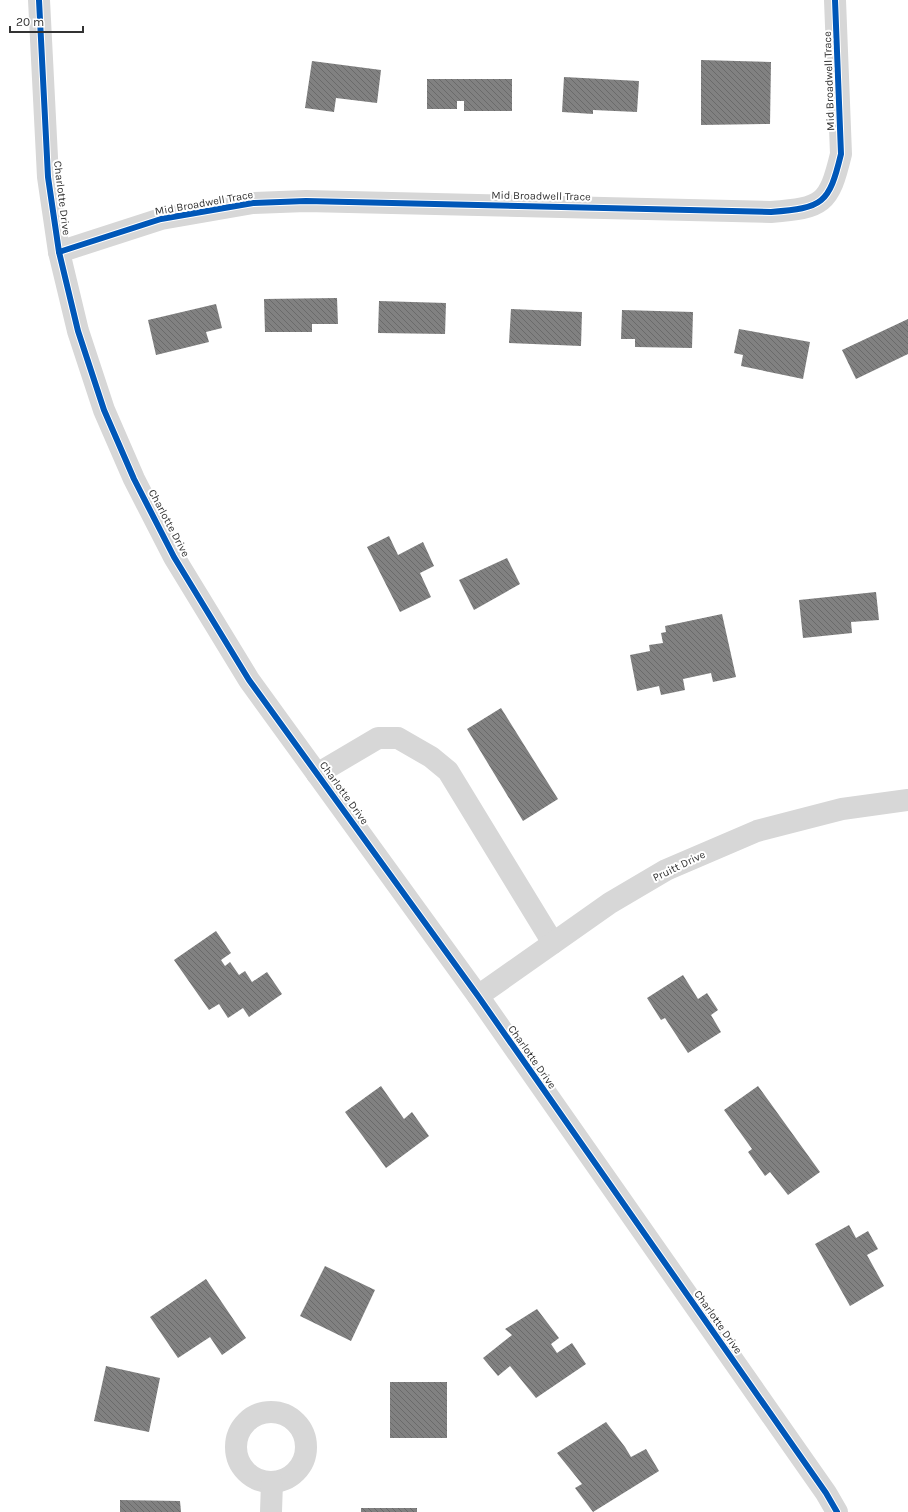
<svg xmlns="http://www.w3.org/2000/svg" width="908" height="1512" font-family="Karla,sans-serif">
  <defs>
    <pattern id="building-back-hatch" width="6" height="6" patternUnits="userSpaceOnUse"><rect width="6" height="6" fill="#818181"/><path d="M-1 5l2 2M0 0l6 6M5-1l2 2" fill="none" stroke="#6a6a6a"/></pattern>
  </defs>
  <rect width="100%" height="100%" fill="#fff"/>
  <!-- building -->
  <g fill="url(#building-back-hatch)">
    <polygon points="701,60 771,62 770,124 701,125"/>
    <polygon points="312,61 381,70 377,103 336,98 334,112 305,108"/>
    <polygon points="564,77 639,81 637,112 593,110 593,114 562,112"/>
    <polygon points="427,79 512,79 512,111 464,111 464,101 457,101 457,109 427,109"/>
    <polygon points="337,298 338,324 312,324 312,332 265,332 264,299"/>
    <polygon points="379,301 446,303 445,334 378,333"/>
    <polygon points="216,304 222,328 206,332 209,342 156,355 148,320"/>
    <polygon points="511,309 582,312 581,346 509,343"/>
    <polygon points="622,310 693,312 692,348 635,347 635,339 621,339"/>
    <polygon points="908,319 908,354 856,379 842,350"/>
    <polygon points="739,329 810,342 803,379 741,366 743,355 734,353"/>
    <polygon points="389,536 398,555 423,542 434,566 420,573 431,597 400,612 367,547"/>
    <polygon points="507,558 520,584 474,610 459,580"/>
    <polygon points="876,592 879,620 851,622 852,633 803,638 799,600"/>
    <polygon points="722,614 736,677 713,682 711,673 683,679 685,690 661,695 659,686 637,691 630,655 650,651 649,645 663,643 661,633 666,632 665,626"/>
    <polygon points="501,708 558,799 523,821 467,729"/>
    <polygon points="216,931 231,953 221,960 225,966 230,962 239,975 245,971 252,982 267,972 282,994 249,1017 243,1008 228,1018 219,1004 209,1010 174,960"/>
    <polygon points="683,975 698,999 707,993 718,1010 711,1015 721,1032 688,1053 665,1018 661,1020 647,998"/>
    <polygon points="381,1086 404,1119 412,1112 429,1136 386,1168 345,1112"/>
    <polygon points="758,1086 820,1172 788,1195 770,1172 765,1176 748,1152 752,1149 724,1110"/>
    <polygon points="849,1225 856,1238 868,1231 878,1249 867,1255 884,1286 850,1306 815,1244"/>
    <polygon points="325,1266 375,1290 351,1341 300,1316"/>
    <polygon points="206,1279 246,1338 222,1355 210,1337 178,1358 150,1317"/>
    <polygon points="537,1309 559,1338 551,1344 557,1353 572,1343 586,1364 536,1398 510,1366 498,1376 483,1358 512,1335 505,1329"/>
    <polygon points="106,1366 160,1378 149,1432 94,1421"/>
    <rect x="390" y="1382" width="57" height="56"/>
    <polygon points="606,1422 625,1447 631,1457 646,1449 659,1471 593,1512 575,1488 582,1484 557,1453"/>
    <polygon points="120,1500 180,1501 181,1512 120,1512"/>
    <rect x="361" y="1508" width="56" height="4"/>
  </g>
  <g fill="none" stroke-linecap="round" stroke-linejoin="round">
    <!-- minor -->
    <g stroke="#d7d7d7" stroke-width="22">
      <polyline points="39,0 48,177 59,252 78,331 104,410 134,479 174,557 249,680 478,996 826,1493 837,1512"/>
      <path d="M59 252 161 219 253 203 306 201 771 212C823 208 829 204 841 154L835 0"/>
      <polyline points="317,774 378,738 398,738 431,757 448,771 553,943"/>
      <polyline points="478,996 610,903 666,870 757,831 842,809 908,800"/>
      <circle cx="271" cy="1447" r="35"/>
      <polyline points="271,1512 272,1482"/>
    </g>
    <!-- cycleway casing -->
    <g stroke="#fff" stroke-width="8">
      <g id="cycleway">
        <polyline points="39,0 48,177 59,252 78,331 104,410 134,479 174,557 249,680 478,996 826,1493 837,1512"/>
        <path d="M59 252 161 219 253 203 306 201 771 212C823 208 829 204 841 154L835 0"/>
      </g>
    </g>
    <!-- cycleway -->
    <use href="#cycleway" stroke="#0057b8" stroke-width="6"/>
  </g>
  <g text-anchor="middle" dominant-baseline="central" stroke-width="4" stroke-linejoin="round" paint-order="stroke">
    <!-- street labels -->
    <g font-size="11" fill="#333" stroke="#fff">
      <text transform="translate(829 81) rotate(-92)">Mid Broadwell Trace</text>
      <text transform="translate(541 196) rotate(1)">Mid Broadwell Trace</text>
      <text transform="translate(62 198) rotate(83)">Charlotte Drive</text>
      <text transform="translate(204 203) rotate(-10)">Mid Broadwell Trace</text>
      <text transform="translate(169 523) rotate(62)">Charlotte Drive</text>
      <text transform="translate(344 793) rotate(54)">Charlotte Drive</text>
      <text transform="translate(679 866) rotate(-26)">Pruitt Drive</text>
      <text transform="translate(532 1057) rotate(55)">Charlotte Drive</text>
      <text transform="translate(718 1322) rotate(55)">Charlotte Drive</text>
    </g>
  </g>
  <!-- scale -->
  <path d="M10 26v6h73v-6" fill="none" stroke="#333333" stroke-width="2"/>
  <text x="16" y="26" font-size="12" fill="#333333" stroke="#ffffff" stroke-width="3" paint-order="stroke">20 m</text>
</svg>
